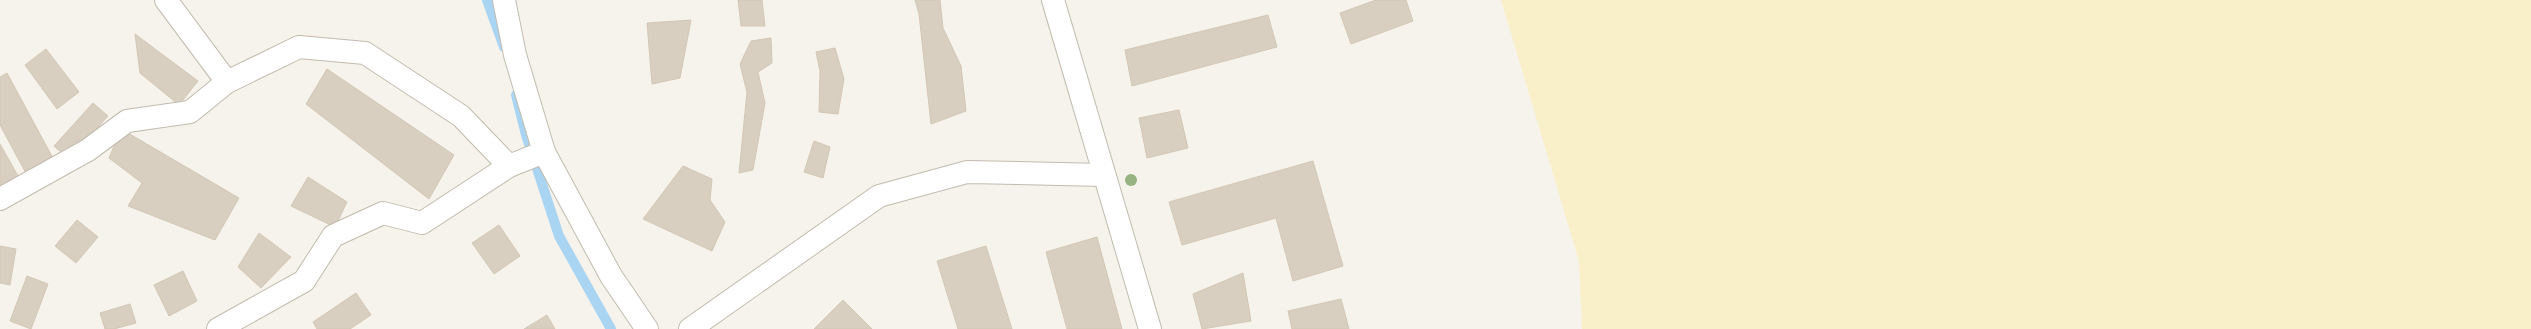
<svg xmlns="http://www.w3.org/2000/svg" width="2531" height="329" font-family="'Work Sans',sans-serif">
  <rect width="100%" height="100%" fill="#f6f3ec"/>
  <!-- sand -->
  <polygon fill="#f9efc9" points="1501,0 2531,0 2531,329 1582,329 1579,261"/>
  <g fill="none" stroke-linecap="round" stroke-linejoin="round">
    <!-- stream -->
    <g stroke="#a9d4f2" stroke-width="10">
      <polyline points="487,0 504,47"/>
      <polyline points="516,95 526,135 559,236 611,329"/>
    </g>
  </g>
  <!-- building -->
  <g fill="#d8cfc1" stroke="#d3c7b4">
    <polygon points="738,0 762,0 765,26 741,26"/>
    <polygon points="915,0 940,0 943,28 961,66 966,111 931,124 919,14"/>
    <polygon points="1376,0 1406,0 1413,21 1351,44 1340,13"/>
    <polygon points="1268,15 1277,47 1132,86 1125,50"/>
    <polygon points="691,20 680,78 652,84 647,23"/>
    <polygon points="135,34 198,81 179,105 140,73"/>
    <polygon points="771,38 772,63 758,72 765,103 753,170 739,173 747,92 740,64 751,41"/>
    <polygon points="835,48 844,79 838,114 819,112 820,71 816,52"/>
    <polygon points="46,49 79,92 57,109 25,65"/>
    <polygon points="327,69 454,155 429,199 306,104"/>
    <polygon points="7,73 55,162 28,177 0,125 0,77"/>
    <polygon points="93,103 108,116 69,159 54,146"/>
    <polygon points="1179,110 1188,148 1147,158 1139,118"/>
    <polygon points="121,129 239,198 215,240 128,206 142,183 109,158"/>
    <polygon points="814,141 830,147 823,178 804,172"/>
    <polygon points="0,144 18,176 0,187"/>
    <polygon points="1313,161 1343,266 1293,281 1276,218 1182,245 1169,202"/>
    <polygon points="683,166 712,179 710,200 725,222 712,251 643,219"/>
    <polygon points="308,177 347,202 335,227 291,206"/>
    <polygon points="77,220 98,237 76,263 55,246"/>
    <polygon points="499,225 520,256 494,274 472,243"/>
    <polygon points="259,233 291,257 261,288 238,267"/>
    <polygon points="1097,237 1122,329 1067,329 1046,252"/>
    <polygon points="0,246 16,249 10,285 0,283"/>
    <polygon points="986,246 1012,329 958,329 937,261"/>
    <polygon points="183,271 197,301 169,316 154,285"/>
    <polygon points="1243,273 1251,321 1202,329 1193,294"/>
    <polygon points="27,276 48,284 31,329 10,321"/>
    <polygon points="356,293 371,315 350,329 317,329 313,322"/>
    <polygon points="1341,299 1349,329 1292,329 1288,311"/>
    <polygon points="843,300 872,329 814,329"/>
    <polygon points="130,304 136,323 114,329 105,329 100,313"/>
    <polygon points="547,315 555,329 524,329"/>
  </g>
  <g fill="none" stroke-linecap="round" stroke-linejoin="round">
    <!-- street casing -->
    <g stroke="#c2bbae" stroke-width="24">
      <g id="street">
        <polyline points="166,0 227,82"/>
        <polyline points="504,0 515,55 544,152 611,276 647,329"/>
        <polyline points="1053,0 1150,329"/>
        <polyline points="0,199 88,150 127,121 190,112 227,82 299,47 365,53 461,116 509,166"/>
        <polyline points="218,329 304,281 333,236 383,213 422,223 509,166 544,152"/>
        <polyline points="690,329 879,196 967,172 1104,175"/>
      </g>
    </g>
    <!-- street -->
    <use href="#street" stroke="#fff" stroke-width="22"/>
  </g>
  <!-- trees -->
  <circle fill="#97b381" cx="1131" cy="180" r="6"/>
</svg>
